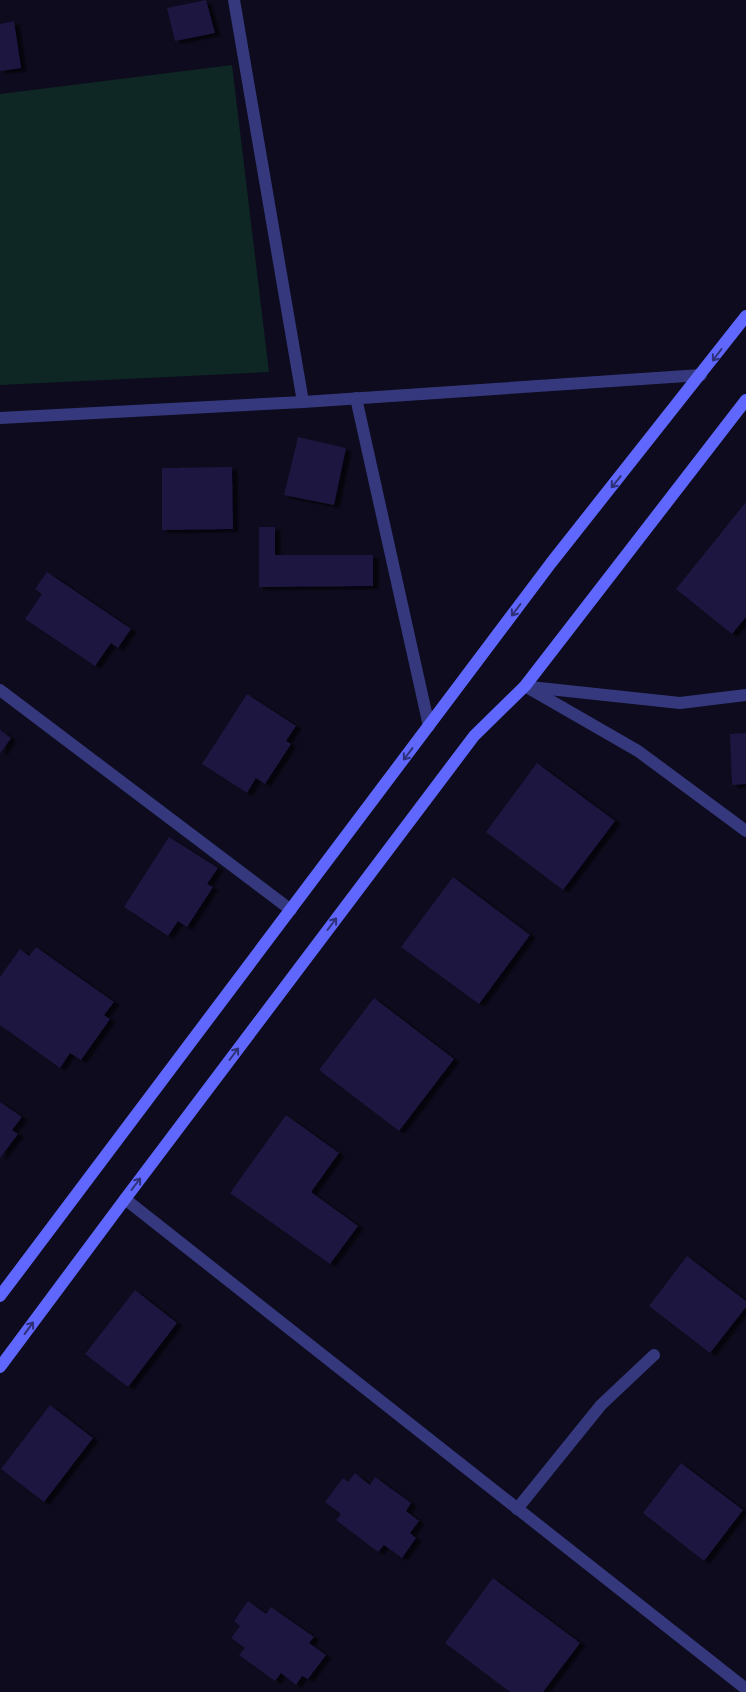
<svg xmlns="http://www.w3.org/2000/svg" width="746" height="1692" font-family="Raleway,sans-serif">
  <defs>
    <filter id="shadow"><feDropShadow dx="5.5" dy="3" stdDeviation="1" flood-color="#0009"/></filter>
  </defs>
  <rect width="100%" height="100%" fill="#0d0b1d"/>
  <!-- green -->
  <polygon fill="#0e2724" points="232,65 269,372 0,385 0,94"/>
  <!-- building -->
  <g fill="#1c173f" filter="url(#shadow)">
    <polygon points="206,0 215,33 175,41 167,8"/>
    <polygon points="14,21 21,68 0,71 0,24"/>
    <polygon points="298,437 346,448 334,505 284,495"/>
    <polygon points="232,467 233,529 162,530 162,468"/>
    <polygon points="746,502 746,617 732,634 676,589"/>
    <polygon points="259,527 275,527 275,555 373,555 373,586 259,587"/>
    <polygon points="47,572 131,629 118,648 111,643 95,666 25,619 42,594 35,589"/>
    <polygon points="247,694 296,726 286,741 291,744 265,784 256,778 247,793 202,764"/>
    <polygon points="0,730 11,738 0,754"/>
    <polygon points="746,733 746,784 732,785 730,734"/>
    <polygon points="537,763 615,821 563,890 486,832"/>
    <polygon points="169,837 218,868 207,884 213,887 187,927 178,921 168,936 124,907"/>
    <polygon points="453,877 530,935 479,1004 401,947"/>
    <polygon points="36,947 114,1002 104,1015 110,1019 81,1060 70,1053 60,1068 0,1025 0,977 20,949 29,956"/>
    <polygon points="374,998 454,1059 399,1131 319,1070"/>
    <polygon points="0,1102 22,1117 12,1130 18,1134 0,1158"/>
    <polygon points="286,1115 339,1153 311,1192 358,1226 330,1264 230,1193"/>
    <polygon points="687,1256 746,1301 746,1307 710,1353 649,1306"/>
    <polygon points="135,1290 177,1323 128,1387 85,1354"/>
    <polygon points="50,1405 93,1438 44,1502 1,1469"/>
    <polygon points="681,1463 743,1510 704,1561 643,1513"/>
    <polygon points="355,1473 370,1485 375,1477 411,1503 406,1511 419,1521 410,1533 416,1538 402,1558 384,1545 378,1552 336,1520 341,1514 325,1502 343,1478 348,1482"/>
    <polygon points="493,1578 580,1643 543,1692 510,1692 445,1643"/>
    <polygon points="248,1601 266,1614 271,1607 314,1637 309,1643 326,1655 308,1679 302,1676 296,1685 281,1673 275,1681 239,1655 245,1648 231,1638 240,1626 234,1621"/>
  </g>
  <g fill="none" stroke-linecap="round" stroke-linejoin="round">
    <!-- service -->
    <g stroke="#35387d" stroke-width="12">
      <polyline points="356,398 429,726"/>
      <polyline points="0,690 291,910"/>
      <polyline points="517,1509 601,1405 654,1355"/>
    </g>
    <!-- minor -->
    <g stroke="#35387d" stroke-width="12">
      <polyline points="234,0 303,402"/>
      <polyline points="525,686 638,751 746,831"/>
      <polyline points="530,687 680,703 746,695"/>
      <polyline points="125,1199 746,1689"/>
    </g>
    <!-- tertiary -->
    <polyline stroke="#35387d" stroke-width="12" points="0,418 303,402 701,375"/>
    <!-- secondary -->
    <g stroke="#5f67ff" stroke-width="12">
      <polyline points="0,1296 551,563 746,316"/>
      <polyline points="0,1367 125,1199 474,736 525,686 746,400"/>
    </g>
  </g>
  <!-- one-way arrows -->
  <defs><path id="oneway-shaft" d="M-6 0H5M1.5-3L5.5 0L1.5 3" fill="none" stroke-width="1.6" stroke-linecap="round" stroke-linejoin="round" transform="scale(1.25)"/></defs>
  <g stroke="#2e3077">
    <use href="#oneway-shaft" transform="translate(717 355) rotate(127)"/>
    <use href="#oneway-shaft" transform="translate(616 482) rotate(129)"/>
    <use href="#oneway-shaft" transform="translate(516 610) rotate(127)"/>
    <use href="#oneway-shaft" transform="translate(408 754) rotate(127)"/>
    <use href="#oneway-shaft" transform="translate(332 924) rotate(-53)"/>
    <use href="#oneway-shaft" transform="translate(234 1054) rotate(-53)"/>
    <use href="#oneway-shaft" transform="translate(136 1184) rotate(-53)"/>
    <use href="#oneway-shaft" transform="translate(29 1328) rotate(-54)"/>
  </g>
</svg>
